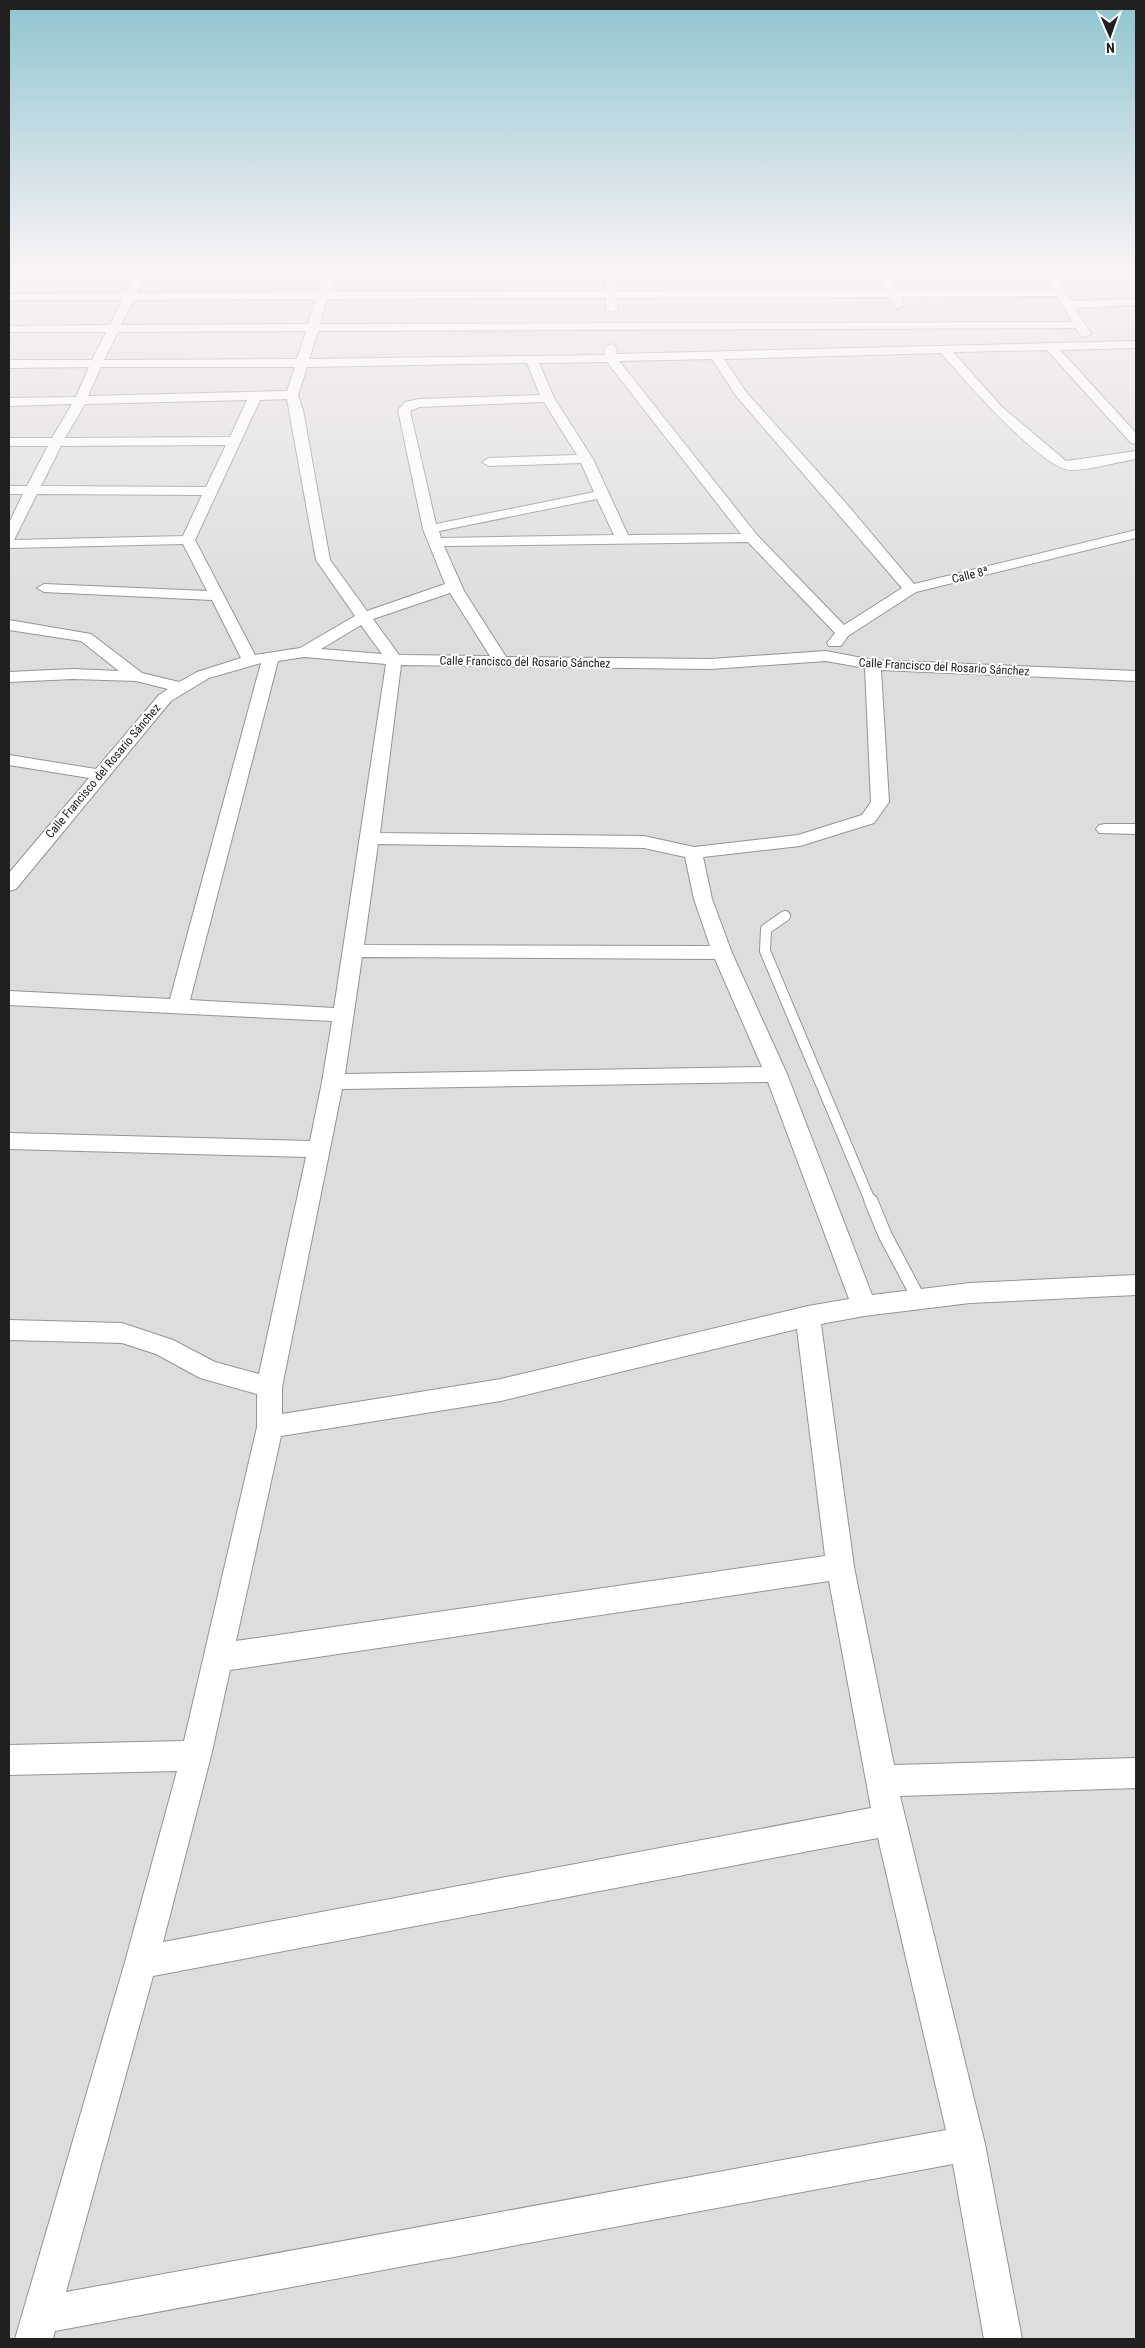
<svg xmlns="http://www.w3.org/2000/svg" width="1145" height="2348" font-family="'Roboto Condensed',sans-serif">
  <rect width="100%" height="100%" fill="#f1e7ec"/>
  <!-- residential -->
  <rect fill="#deddde" x="9" y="270" width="1127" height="2069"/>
  <!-- education -->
  <polygon fill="#fee2e7" points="1072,270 1136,270 1136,281 1081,282"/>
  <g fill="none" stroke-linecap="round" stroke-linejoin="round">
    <!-- lane-far1 casing -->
    <g stroke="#949494" stroke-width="12">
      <polyline id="lane-far1" points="785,916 766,929 765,951 871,1203"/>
    </g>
    <!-- lane casing -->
    <g stroke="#949494" stroke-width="15">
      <polyline id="lane" points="871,1201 885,1235 919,1299"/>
    </g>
    <!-- street casing -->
    <g stroke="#949494" stroke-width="2">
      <g id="street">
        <path d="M138 270H148L137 293 318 292 326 270H336L330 292 606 291 605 270H615L617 291 886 290 878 270H888L897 290H1053L1042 270H1052L1071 301 1136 299V305L1075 308 1091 334 1085 337 1081 336 1076 328 318 331 309 359 604 355 605 348 611 344 617 348 616 354 1136 341V348L1060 350 1136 433V444L1131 443 1047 350 953 352 1002 407 1066 461 1136 451V459C1116 462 1092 470 1071 470 1042 470 962 377 941 353L724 359 746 392 845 502 914 584 1136 530V538L916 592 848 636 841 646H829L827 643 835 633 748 542 444 546 464 591 506 657 711 659 826 651 873 660 1136 671V681L881 670 889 802 874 823 800 846 703 857 712 899 732 953 787 1074 872 1295 970 1283 1136 1275V1295L970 1303 864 1316 821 1324 854 1567 894 1765 1136 1758V1788L900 1796 985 2144 1022 2339H984L953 2164 55 2331 53 2339H15L125 1962 177 1771 9 1775V1745L184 1741 257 1427V1394L200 1378 156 1354 122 1343 9 1340V1320L122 1323 173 1340 215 1362 259 1374 306 1157 9 1149V1133L310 1141 322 1082 332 1021 9 1005V991L170 999 261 663 209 678 171 701 16 889 9 891V873L89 778 9 765V755L96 769 159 695 168 689 136 681 73 679 9 682V672L73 669 119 671 81 641 9 630V620L91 634 142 673 179 682 197 672 241 658 212 600 44 592 37 588 44 584 207 591 183 544 9 548V523L23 494H9V486H27L48 446H9V438H52L72 404 9 406V398L76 397 89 367 9 368V360H92L106 332H9V326L110 325 122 300H9V294L126 293ZM1057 296 1072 322 320 324 327 299 606 298V309L612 312 618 309 617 298 889 297 894 307 898 308 904 305 900 297ZM316 299 308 324 121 325 134 300ZM306 331 297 359 104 360 118 332ZM712 359 737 397 902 588 844 625 757 535 619 361ZM607 362 741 534 628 535 593 459 554 398 539 363ZM527 363 540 395 419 399 405 402 398 410 423 529 445 584 367 611 330 560 303 410 298 395 307 367ZM101 367H295L287 391 88 396ZM287 399 316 560 355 616 300 648 255 655 195 540 260 400ZM247 400 230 437 65 438 85 404ZM544 402 577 455 489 458 482 462 489 466 581 463 594 492 436 524 410 411 419 407ZM226 445 206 487 41 486 61 446ZM37 494 202 495 183 536 14 540ZM597 499 614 535 441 538 439 531ZM450 593 490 656 399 655 373 619ZM361 625 382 654 321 649ZM304 657 386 664 334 1008 190 1000 278 661ZM826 661 865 668 871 802 862 815 798 835 694 847 644 836 380 833 401 665 711 669ZM378 844 644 848 685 857 694 899 710 946 364 945ZM362 957 715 959 762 1067 345 1074ZM768 1082 849 1299 808 1306 501 1379 282 1414V1387L342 1089ZM797 1329 825 1556 236 1641 281 1436 501 1401ZM829 1581 871 1808 163 1942 211 1756 230 1670ZM878 1838 946 2130 66 2292 153 1976Z"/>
        <polygon points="1105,824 1136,824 1136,834 1099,833 1096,829 1099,825"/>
      </g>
    </g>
    <!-- lane-far1 -->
    <use href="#lane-far1" stroke="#fff" stroke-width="10"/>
    <!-- lane -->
    <use href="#lane" stroke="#fff" stroke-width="13"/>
    <!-- street -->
    <use href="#street" fill="#fff" fill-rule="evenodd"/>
  </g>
  <!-- sky -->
  <linearGradient id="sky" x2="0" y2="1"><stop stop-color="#8fc4d0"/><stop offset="0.45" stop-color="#f9f4f6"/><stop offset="1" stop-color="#f9f4f6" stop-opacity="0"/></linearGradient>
  <rect width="1145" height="599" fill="url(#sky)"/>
  <g text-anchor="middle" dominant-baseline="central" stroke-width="4" stroke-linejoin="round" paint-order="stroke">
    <!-- far-street labels -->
    <g font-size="12" fill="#202020" stroke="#fff">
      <text transform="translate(970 575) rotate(-14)">Calle 8ª</text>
      <text transform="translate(525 662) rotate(1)">Calle Francisco del Rosario Sánchez</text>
      <text transform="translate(944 667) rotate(3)">Calle Francisco del Rosario Sánchez</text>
      <text transform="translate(103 771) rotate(-50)">Calle Francisco del Rosario Sánchez</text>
    </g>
  </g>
  <!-- border -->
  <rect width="1145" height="2348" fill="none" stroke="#202020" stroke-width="20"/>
  <!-- north arrow -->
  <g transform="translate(1110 35) rotate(178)" stroke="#ffffff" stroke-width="4" paint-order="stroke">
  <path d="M0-4L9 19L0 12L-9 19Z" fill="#202020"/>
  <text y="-8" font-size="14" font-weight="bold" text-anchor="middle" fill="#202020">N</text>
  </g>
</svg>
